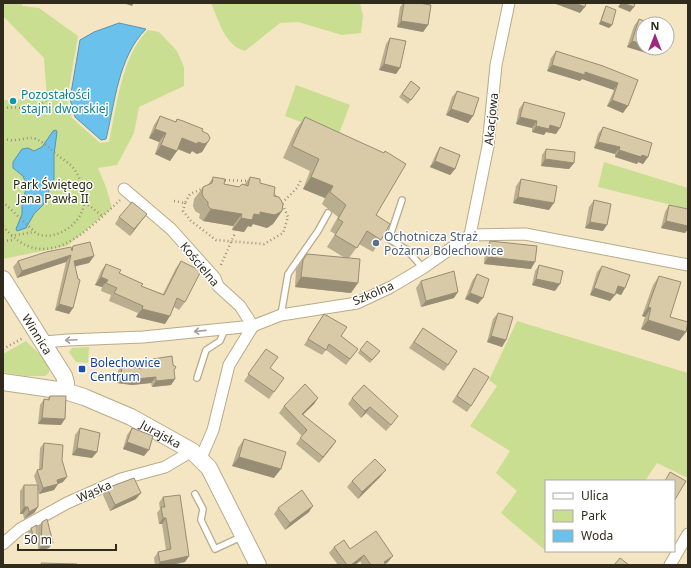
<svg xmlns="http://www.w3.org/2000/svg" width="691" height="568" font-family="'Noto Sans',sans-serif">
  <rect width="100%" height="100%" fill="#f4e6c2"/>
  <!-- green -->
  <g fill="#c9de90">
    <path d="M3 3H21L23 6 39 8 78 36 67 100 72 118 100 143 109 142C117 106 121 57 148 30L159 32 177 51 184 67V86L139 107 134 133 117 165 98 168 106 187 112 208 67 246 3 259V100L47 99 44 58 3 16Z"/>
    <path d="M211 3H360L363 16 361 33 342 35 298 22 280 23 245 51C225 46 219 21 211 3Z"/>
    <polygon points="296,85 350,105 338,136 285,116"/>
    <polygon points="604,162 688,188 688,209 598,187"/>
    <polygon points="517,321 688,373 688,478 657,463 645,481 546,481 546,551 501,513 517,491 496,473 510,451 470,426 497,386 489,380"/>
    <path d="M26 341C33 349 51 361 49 373L45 376H25L3 372V354Z"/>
    <polygon points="89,347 88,363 76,362 69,352 72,348"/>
  </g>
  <!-- water -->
  <g fill="#6ac1ec" stroke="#5994ae">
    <path d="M119 23 146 29C118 57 115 103 106 139L101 140 75 117 70 99 80 40 94 32Z"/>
    <polygon points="56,130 57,132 54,155 54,179 43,205 34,214 26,228 17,231 16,229 22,214 22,202 27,186 23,176 13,168 13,162 22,149 28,148 34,151 42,147 53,131"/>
  </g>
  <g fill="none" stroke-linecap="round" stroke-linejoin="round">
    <!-- lane casing -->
    <g stroke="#b8ab89" stroke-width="8">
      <g id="lane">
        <polyline points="402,200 389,239 407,250 423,268"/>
        <polyline points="281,315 288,274 318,231 328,213"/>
        <polyline points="197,378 206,350 220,341 225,329"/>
        <polyline points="195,494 203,509 201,520 215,549 243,536"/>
      </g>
    </g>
    <!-- street casing -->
    <g stroke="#b8ab89" stroke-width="13">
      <g id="street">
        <polyline points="124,189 171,229 215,278 218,286 240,306 253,326"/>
        <polyline points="470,235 488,146 496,65 509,3"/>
        <polyline points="44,342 68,340 143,337 253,326 281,315 357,303 391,287 423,268 470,235 525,234 688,265"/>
        <polyline points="201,458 213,430 229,365 253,326"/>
        <polyline points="3,544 20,529 67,503 121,479 165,467 192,451"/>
        <polyline points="670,565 688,534"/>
      </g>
    </g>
    <!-- secondary casing -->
    <g stroke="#b8ab89" stroke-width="18">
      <g id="secondary">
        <path id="s1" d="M3 279 64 376 66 383 65 391"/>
        <path id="s2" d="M3 382 65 391 84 397 131 417 192 451 209 468 258 565"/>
      </g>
    </g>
    <!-- path -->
    <g stroke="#9c9278" stroke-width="2.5" stroke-dasharray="1 3" stroke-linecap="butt">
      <path d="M3 108C18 106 37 112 47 99"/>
      <path d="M3 139C7 139 11 141 15 140 23 140 29 136 36 139 44 142 50 149 56 154 63 160 72 164 76 172 82 182 86 194 84 205 80 225 56 241 37 234L3 202"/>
      <polyline points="221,180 250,181"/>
      <polyline points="174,201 185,203 190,194 204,188"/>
      <polyline points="185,203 183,211 191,221 216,240 264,244 283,233 288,217 282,203 272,192"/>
      <polyline points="282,203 297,188 301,180"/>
      <polyline points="84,204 90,206 102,216"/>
      <path d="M3 226C44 277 86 232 120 200"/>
      <polyline points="11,236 34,232"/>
      <polyline points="3,241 14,240"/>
      <polyline points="221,265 235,233"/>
      <polyline points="3,349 23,338"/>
    </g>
    <!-- lane -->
    <use href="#lane" stroke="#fff" stroke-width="5.5"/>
    <!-- street -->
    <use href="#street" stroke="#fff" stroke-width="11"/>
    <!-- secondary -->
    <use href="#secondary" stroke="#fff" stroke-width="16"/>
  </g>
  <!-- wall -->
  <g fill="#baae90">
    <polygon points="403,3 419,3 428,25 423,32 397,27 400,7"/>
    <polygon points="606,6 612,25 609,28 599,24 604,10"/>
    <polygon points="639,19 657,49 653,55 627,47 634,26"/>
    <polygon points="390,38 400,68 396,74 379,70 386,44"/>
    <polygon points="556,51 638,80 623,113 607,106 614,90 582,79 580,81 547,71 551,58"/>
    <polygon points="411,81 420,88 408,104 399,97"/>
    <polygon points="457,91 473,116 468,123 446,115 452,97"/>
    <polygon points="524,102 556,134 546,132 544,135 532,132 532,128 516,124 519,109"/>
    <polygon points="160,116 175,122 177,119 202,131 208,142 202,152 197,154 192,151 190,154 178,149 170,161 155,154 159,142 149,138 154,125"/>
    <polygon points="305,117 376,215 381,240 373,252 359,244 349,258 351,293 295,287 296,269 307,254 345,258 327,247 335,234 330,231 338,217 322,204 325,198 303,189 310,171 283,158 296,129"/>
    <polygon points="603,127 648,157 643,164 638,162 637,164 615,157 615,154 594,148 598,134"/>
    <polygon points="440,147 455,169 450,175 430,167 436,154"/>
    <polygon points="546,149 574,163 569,169 541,166 542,155"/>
    <polygon points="213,177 224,184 239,187 244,185 250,177 260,183 274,196 282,211 273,224 267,228 253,224 251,227 248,226 244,232 232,230 233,226 203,221 199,218 200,214 195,211 193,206 194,199 203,187 208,185"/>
    <polygon points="521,179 549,210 513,203 516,186"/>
    <polygon points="594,200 603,231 585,228 589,207"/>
    <polygon points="669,205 688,209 688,229 685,233 661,228 665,212"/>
    <polygon points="147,214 130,236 115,224 119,217"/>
    <polygon points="490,241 531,269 484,264 485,248"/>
    <polygon points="73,246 94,256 89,263 75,266 73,308 69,314 55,310 66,262 17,278 13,267 18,261 71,249"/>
    <polygon points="181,261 185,302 179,310 174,307 165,324 136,317 138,313 109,301 111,295 101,291 102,287 95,285 101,271 106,264 119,273 141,286 163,294 176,268"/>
    <polygon points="539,265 555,291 532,285 535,271"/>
    <polygon points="602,266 625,288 621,295 615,293 615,295 610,301 590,295 597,272"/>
    <polygon points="477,274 478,304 465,299 472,281"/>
    <polygon points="659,276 670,317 686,332 679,341 641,329 645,317 642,316 653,285"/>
    <polygon points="421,281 454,298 421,307 416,288"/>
    <polygon points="498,313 506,340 502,347 487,342 493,319"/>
    <polygon points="324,314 341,336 358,349 346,365 326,350 322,355 304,345"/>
    <polygon points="423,328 457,351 444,371 409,348"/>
    <polygon points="266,349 270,368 284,378 269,399 244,381"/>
    <polygon points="360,350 380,351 370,363 358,353"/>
    <polygon points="153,359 173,365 176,367 174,371 175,379 171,385 152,387 151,383 132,385 117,383 118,371 122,365 139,368 142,365 150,364"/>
    <polygon points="474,368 471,406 467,412 452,402"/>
    <polygon points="364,385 393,423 386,431 366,413 361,418 348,404 352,398"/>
    <polygon points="50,396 61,425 38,424 40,405 44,399 47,399"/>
    <polygon points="318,398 314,404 303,415 336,441 319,463 296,444 302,436 279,413 284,406"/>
    <polygon points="80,428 97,452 92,458 72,455 75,435"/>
    <polygon points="132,428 144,456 123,449 127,435"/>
    <polygon points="244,439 274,478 232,466 238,448"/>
    <polygon points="44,443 62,460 63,482 58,484 54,490 39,494 38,490 38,507 34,513 24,519 23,514 20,514 20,491 24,485 37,485 34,476 37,470 39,470 40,448"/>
    <polygon points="381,476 358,499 347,487 352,481"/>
    <polygon points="107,488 136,499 110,511 103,495"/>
    <polygon points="163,497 189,556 185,562 171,565 155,565 154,558 158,552 166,550 162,524 159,524 157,513 160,509 159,503"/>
    <polygon points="278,508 309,512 285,530 274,514"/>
    <polygon points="42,522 49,548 38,551 38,527"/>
    <polygon points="31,528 37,535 33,540 30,540 28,533"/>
    <polygon points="334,547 350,549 388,562 385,564 386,565 362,565 360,561 355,565 338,565 329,553"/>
  </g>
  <!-- shaded-wall -->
  <g fill="#978d75">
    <polygon points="123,3 134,3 132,6"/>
    <polygon points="553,3 575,3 585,7 580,13"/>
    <polygon points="621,3 623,3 634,7 630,12 618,7"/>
    <polygon points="401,21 428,25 423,32 397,27"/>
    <polygon points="601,21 612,25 609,28 599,24"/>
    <polygon points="632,41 643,44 643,48 654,48 657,49 653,55 627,47"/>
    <polygon points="384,64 400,68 396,74 379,70"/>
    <polygon points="552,65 585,72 618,83 614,90 582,79 580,81 547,71"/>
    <polygon points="612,100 628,106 623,113 607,106"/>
    <polygon points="451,109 473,116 468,123 446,115"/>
    <polygon points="520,117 537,121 532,128 516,124"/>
    <polygon points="550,125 560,128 556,134 546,132 544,135 532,132 536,126"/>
    <polygon points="155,129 166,133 159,142 149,138"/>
    <polygon points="182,138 198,142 208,142 202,152 197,154 192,151 190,154 175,148"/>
    <polygon points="598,142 620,147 615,154 594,148"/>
    <polygon points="161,145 177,151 170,161 155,154"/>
    <polygon points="619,150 642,155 648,157 643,164 638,162 637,164 615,157"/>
    <polygon points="545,159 574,163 569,169 541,166"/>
    <polygon points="435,161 455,169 450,175 430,167"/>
    <polygon points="311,177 333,186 325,198 303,189"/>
    <polygon points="518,197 554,203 549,210 513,203"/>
    <polygon points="211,209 242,214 233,226 203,221"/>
    <polygon points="282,211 273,224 267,228 253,224 251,227 248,226 244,232 232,230 241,218 260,212"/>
    <polygon points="147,214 142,220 130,236 134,229"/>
    <polygon points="666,221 688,226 688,229 685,233 661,228"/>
    <polygon points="590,222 607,225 603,231 585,228"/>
    <polygon points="71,255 66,262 17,278 22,271"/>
    <polygon points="94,256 89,263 69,268 74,261"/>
    <polygon points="488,257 535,262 531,269 484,264"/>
    <polygon points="101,277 108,280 102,287 95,285"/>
    <polygon points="301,277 358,283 351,293 295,287"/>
    <polygon points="536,279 560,284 555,291 532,285"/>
    <polygon points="618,286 625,288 621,295 613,292"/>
    <polygon points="594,288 615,295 610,301 590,295"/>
    <polygon points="458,292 454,298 421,307 426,301"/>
    <polygon points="470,293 483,298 478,304 465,299"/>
    <polygon points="59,304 73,308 69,314 55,310"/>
    <polygon points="648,307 651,308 645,317 642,316"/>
    <polygon points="142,309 170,316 165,324 136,317"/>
    <polygon points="648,320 686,332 679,341 641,329"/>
    <polygon points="491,336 506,340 502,347 487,342"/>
    <polygon points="121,377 156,377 151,383 132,385 117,383"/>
    <polygon points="175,379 171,385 152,387 156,381"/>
    <polygon points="318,398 314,404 297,420 302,414"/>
    <polygon points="370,407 366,413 361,418 365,411"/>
    <polygon points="42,418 65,419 61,425 38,424"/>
    <polygon points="336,441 332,447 319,463 323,457"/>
    <polygon points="127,442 149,450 144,456 123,449"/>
    <polygon points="77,448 97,452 92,458 72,455"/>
    <polygon points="239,457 281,469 274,478 232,466"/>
    <polygon points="386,470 381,476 358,499 362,492"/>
    <polygon points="67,477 63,482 53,486 57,480"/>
    <polygon points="58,484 54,490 39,494 43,488"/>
    <polygon points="141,493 136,499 110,511 115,505"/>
    <polygon points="313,506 309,512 285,530 290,523"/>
    <polygon points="24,507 28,507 23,514 20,514"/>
    <polygon points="38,507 34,513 24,519 29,512"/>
    <polygon points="163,518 166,518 162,524 159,524"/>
    <polygon points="33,535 37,535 33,540 30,540"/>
    <polygon points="53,543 49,548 38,551 41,546"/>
    <polygon points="364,555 360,561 355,565 351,565"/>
    <polygon points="189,556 185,562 171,565 158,565 160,562"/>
    <polygon points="393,556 388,562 384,565 384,562"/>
  </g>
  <!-- building -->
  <g fill="#d8caa7" stroke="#978d75">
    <polygon points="404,3 419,3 431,5 428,25 401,21"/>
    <polygon points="575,3 586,3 585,7"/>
    <polygon points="623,3 635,3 634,7"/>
    <polygon points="606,6 616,10 612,25 601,21"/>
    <polygon points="639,19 652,24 643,24 643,44 632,41"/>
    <polygon points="390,38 406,41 400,68 384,64"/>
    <polygon points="556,51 603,66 638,80 628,106 612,100 618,83 585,72 585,75 552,65"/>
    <polygon points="411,81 420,88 411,100 402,94"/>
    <polygon points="457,91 479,98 473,116 451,109"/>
    <polygon points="524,102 565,113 560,128 550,125 549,129 536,126 537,121 520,117"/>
    <polygon points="160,116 176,122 177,119 183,121 203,129 202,131 208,134 210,138 208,142 204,144 198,142 197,144 182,138 177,151 161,145 166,133 155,129"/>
    <polygon points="305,117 384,153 385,151 406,164 376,215 390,224 381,240 367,231 357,248 335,235 343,222 338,219 346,205 330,192 333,186 311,177 319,159 292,146"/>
    <polygon points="603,127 652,143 648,157 642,155 641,157 619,150 620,147 598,142"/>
    <polygon points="440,147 460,155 455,169 435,161"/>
    <polygon points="546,149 575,152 574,163 545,159"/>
    <polygon points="213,177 225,179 224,184 239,187 242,184 248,186 250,177 260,179 260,183 275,187 274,196 279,197 283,204 282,211 275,215 260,212 260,215 254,214 252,220 241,218 242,214 211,209 208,206 208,202 204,198 202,194 203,187 212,183"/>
    <polygon points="521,179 557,186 554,203 518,197"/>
    <polygon points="594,200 611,204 607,225 590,222"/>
    <polygon points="132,202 147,214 134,229 119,217"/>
    <polygon points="669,205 688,209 688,226 666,221"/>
    <polygon points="490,241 537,246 535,262 488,257"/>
    <polygon points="90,242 94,256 74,261 78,279 80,280 73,308 59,304 71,255 22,271 18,261 46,252 71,247 72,251 73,246"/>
    <polygon points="307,254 360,259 358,283 301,277 303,260"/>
    <polygon points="181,261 201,271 185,302 177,298 170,316 142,309 143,306 114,293 117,288 106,283 108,280 101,277 106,264 121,270 119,273 143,284 141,286 164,295"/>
    <polygon points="539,265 563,271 560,284 536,279"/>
    <polygon points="602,266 630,275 625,288 618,286 615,295 594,288"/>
    <polygon points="454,271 458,292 426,301 421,281"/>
    <polygon points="477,274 489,279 483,298 470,293"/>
    <polygon points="659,276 681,282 670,317 688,322 686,332 648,320 651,308 648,307"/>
    <polygon points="498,313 513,317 506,340 491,336"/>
    <polygon points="324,314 347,327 341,336 358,349 350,359 329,344 326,350 308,339"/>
    <polygon points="423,328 457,351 448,365 414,342"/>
    <polygon points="367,341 380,351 372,360 360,350"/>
    <polygon points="266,349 278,357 270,368 284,378 274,392 248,374"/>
    <polygon points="172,356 173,365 176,367 174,370 175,379 156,381 156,377 136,379 121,377 122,365 142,369 142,365 154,364 153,359"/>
    <polygon points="474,368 489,377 471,406 457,396"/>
    <polygon points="305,384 318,398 302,414 336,441 323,457 300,438 307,430 284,406"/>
    <polygon points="364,385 398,416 391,425 370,407 365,411 352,398"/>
    <polygon points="50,396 66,396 65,419 42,418 44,399 49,400"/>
    <polygon points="80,428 100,433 97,452 77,448"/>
    <polygon points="132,428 153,436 149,450 127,442"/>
    <polygon points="244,439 286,452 281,469 239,457"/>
    <polygon points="44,443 63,445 62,460 67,477 57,480 58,484 43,488 37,470 42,469"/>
    <polygon points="375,459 386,470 362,492 352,481"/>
    <polygon points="670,472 686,481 674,501 674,481 665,481"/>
    <polygon points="134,478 141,493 115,505 107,488"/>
    <polygon points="24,485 38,485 38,507 29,512 28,507 24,507"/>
    <polygon points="302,490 313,506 290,523 278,508"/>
    <polygon points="180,495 189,556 160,562 158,552 171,549 166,518 163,518 161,507 165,507 163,497"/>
    <polygon points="47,519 53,543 41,546 42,522"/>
    <polygon points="37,525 37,535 33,535 31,528"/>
    <polygon points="376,531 393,556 384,562 386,565 371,565 364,555 351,565 347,565 334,547 344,540 350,549"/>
    <polygon points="620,558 629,565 614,565"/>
    <polygon points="41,563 77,564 77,565 42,565"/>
  </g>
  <!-- one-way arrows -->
  <defs><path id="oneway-shaft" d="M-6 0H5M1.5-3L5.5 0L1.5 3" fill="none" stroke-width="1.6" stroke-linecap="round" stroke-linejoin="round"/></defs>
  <g stroke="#a2a099">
    <use href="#oneway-shaft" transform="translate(200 331) rotate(174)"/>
    <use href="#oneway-shaft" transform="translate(71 340) rotate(177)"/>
  </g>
  <!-- markers -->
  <circle fill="#0f9aa8" stroke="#fff" stroke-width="1.5" cx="13" cy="101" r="4"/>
  <circle fill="#5c6f8a" stroke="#fff" stroke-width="1.5" cx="376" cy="243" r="4"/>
  <rect fill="#1a4fb4" stroke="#fff" stroke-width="1.5" x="78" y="365" width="8" height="8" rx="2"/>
  <g text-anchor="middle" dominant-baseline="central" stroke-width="3" stroke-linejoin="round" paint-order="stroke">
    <!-- culture labels -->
    <g font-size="12" fill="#0d838f" stroke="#fff" text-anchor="start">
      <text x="21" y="94">Pozostałości<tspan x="21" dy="14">stajni dworskiej</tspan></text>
    </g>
    <!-- street labels -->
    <g font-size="12" fill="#302b1d" stroke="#fff">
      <text transform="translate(491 119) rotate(-84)">Akacjowa</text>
      <text transform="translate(200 264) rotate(50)">Kościelna</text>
      <text transform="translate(373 293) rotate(-23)">Szkolna</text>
      <text stroke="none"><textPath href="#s1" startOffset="65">Winnica</textPath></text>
      <text stroke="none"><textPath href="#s2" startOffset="168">Jurajska</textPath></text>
      <text transform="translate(94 491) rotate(-24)">Wąska</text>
    </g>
    <!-- park labels -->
    <g font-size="12" fill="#262e0c" stroke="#fff">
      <text x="53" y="184">Park Świętego<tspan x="53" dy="14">Jana Pawła II</tspan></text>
    </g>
    <!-- service labels -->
    <g font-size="12" fill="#4e5e75" stroke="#fff" text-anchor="start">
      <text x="384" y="236">Ochotnicza Straż<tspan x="384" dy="14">Pożarna Bolechowice</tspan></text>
    </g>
    <!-- transit labels -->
    <g font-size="12" fill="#164399" stroke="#fff" text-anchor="start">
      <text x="90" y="362">Bolechowice<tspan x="90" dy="14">Centrum</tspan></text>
    </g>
  </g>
  <!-- border -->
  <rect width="691" height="568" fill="none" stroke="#302b1d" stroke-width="8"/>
  <!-- legend -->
  <rect x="545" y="480" width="130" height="72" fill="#ffffff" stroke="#acaaa5"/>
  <rect x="553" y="493" width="20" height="6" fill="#ffffff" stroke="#acaaa5"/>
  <text x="581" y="500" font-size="12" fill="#302b1d">Ulica</text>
  <rect x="553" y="510" width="20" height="12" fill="#c9de90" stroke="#acaaa5"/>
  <text x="581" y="520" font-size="12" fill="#302b1d">Park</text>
  <rect x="553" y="530" width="20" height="12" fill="#6ac1ec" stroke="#acaaa5"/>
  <text x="581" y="540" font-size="12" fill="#302b1d">Woda</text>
  <!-- north arrow -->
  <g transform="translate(655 36)"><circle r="19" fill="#ffffff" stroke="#acaaa5"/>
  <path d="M0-3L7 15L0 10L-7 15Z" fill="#9f2780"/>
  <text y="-6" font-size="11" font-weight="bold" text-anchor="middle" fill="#302b1d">N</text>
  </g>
  <!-- scale -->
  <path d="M18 544v6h98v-6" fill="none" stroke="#302b1d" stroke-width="2"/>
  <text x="24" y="544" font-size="12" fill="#302b1d" stroke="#ffffff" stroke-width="3" paint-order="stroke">50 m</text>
</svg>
